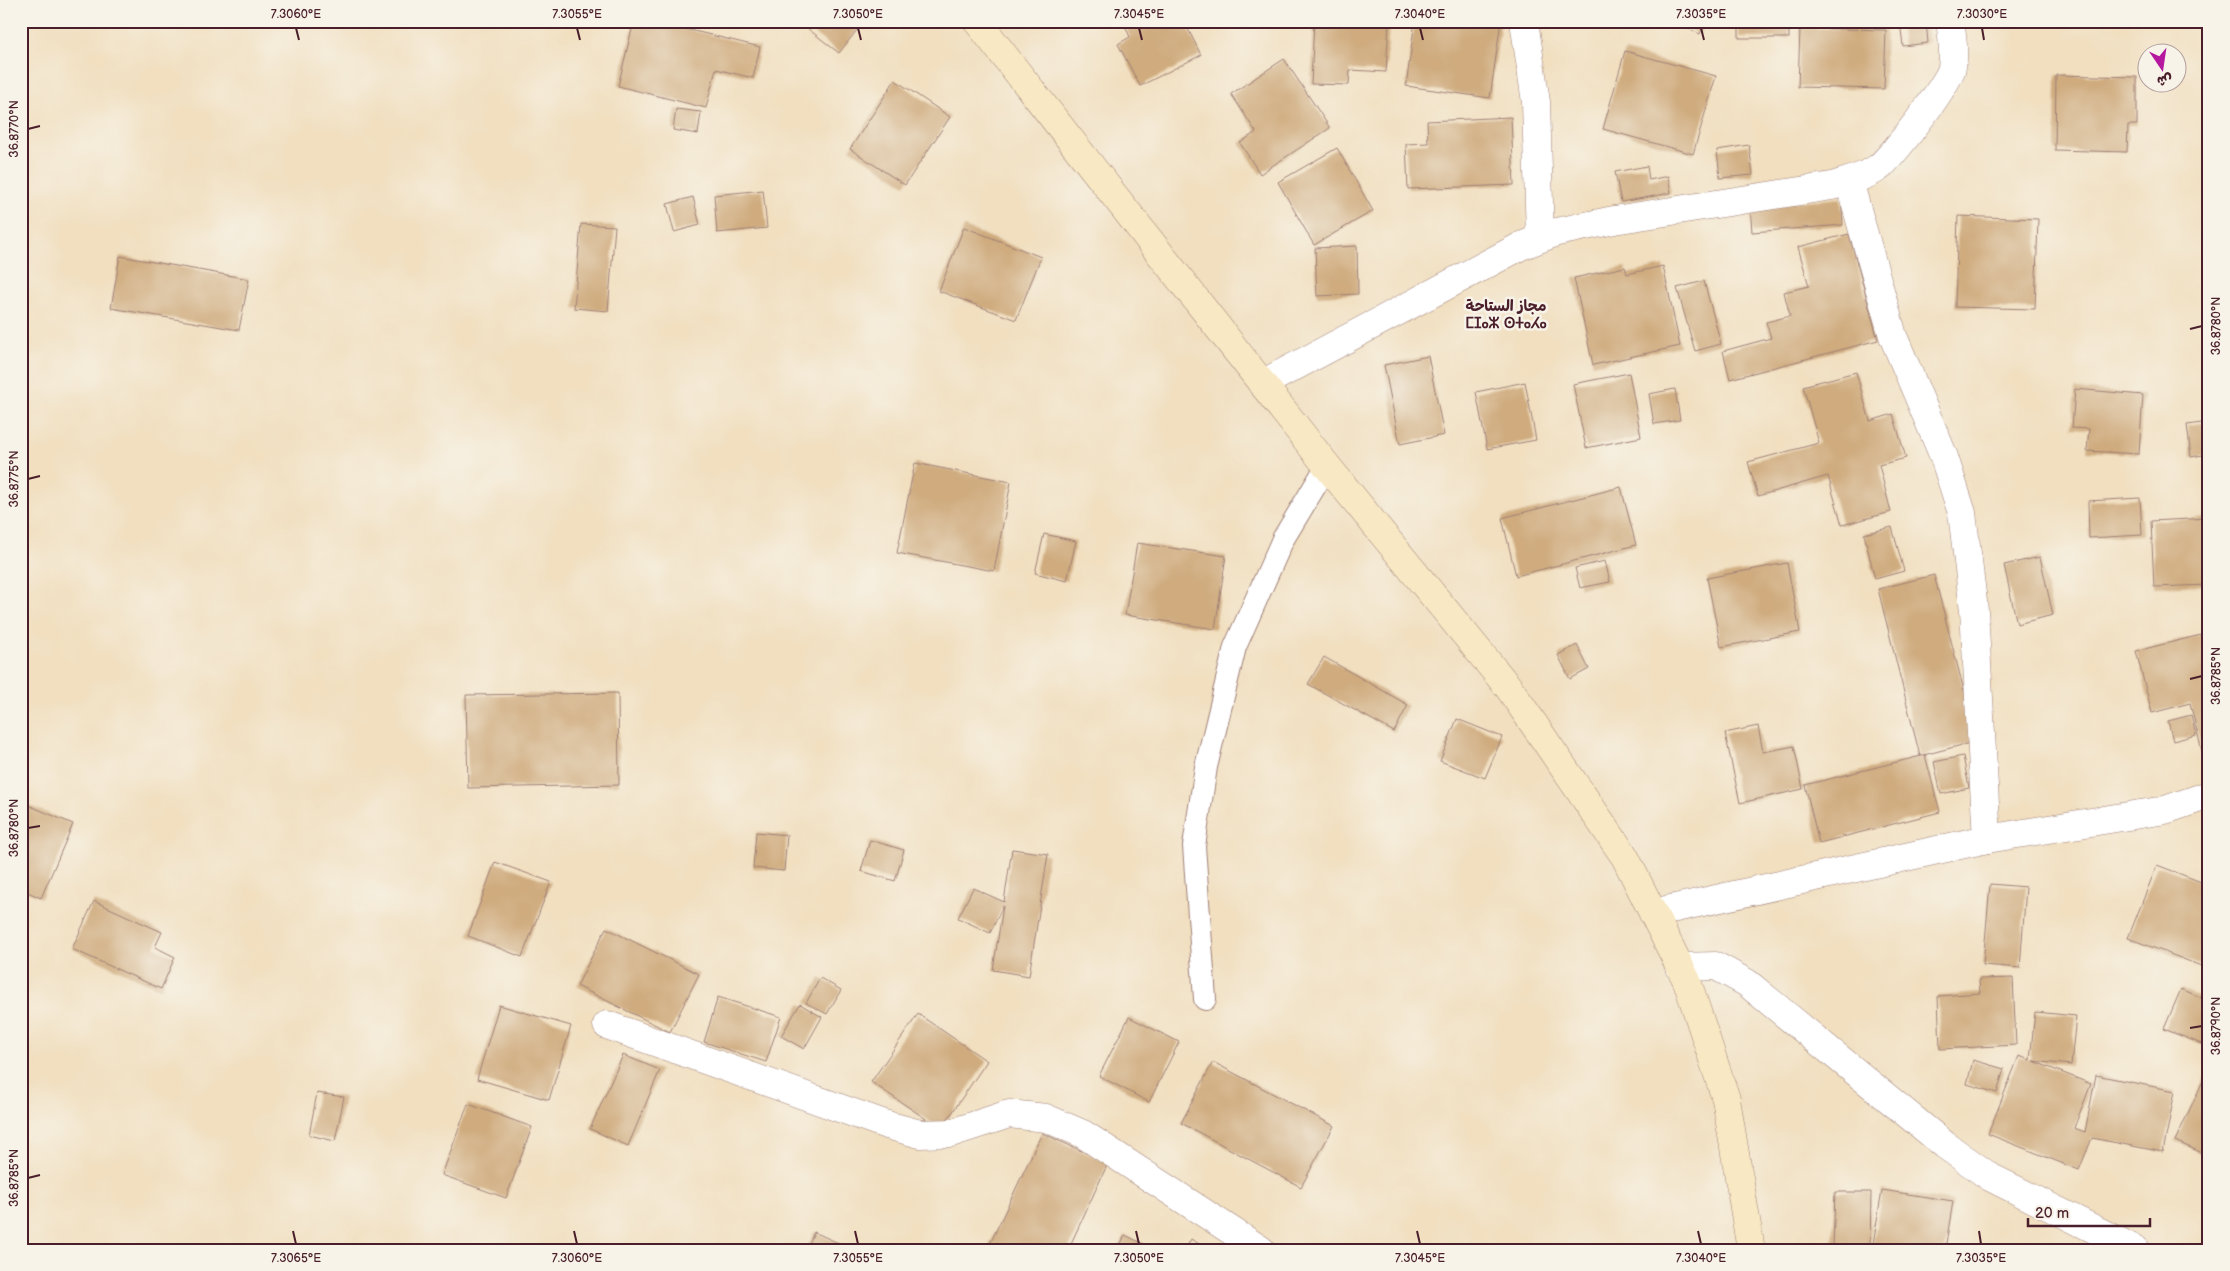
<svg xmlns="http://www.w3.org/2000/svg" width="2230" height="1271" font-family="'Balsamiq Sans','Playpen Sans Arabic','Noto Sans Tifinagh',sans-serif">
  <rect width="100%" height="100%" fill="#f7f3e8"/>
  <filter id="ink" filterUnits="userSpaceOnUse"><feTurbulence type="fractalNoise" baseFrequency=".02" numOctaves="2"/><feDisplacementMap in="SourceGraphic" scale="10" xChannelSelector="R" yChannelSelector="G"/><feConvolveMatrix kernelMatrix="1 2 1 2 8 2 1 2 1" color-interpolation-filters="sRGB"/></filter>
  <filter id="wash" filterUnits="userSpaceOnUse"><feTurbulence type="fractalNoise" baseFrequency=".0096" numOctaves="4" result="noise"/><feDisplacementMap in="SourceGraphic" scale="20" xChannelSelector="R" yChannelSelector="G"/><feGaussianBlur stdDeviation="1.12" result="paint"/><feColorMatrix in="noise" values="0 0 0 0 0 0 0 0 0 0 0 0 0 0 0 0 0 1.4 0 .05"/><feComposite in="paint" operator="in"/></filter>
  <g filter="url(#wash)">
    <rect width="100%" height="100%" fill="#f1dfc0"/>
    <g id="blocks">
      <!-- building -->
      <g fill="#cfab7e">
        <polygon points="634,21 653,21 760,47 753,78 716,69 706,108 618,86"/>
        <polygon points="798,21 864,21 839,53"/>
        <polygon points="1123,21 1184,21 1201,55 1140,86 1118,44 1130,37"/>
        <polygon points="1314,21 1389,21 1386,72 1350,70 1349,85 1311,84"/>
        <polygon points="1415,21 1501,21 1490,98 1406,86"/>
        <polygon points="1669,21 1705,21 1700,34"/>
        <rect x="1739" y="21" width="50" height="17"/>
        <polygon points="1900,21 1926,21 1928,43 1903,46"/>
        <polygon points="1800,28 1886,30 1884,89 1798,87"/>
        <polygon points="1625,51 1716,76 1693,154 1603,129"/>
        <polygon points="1284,59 1330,128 1260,174 1240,143 1256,132 1231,94"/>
        <polygon points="2056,75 2137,77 2137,125 2128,125 2127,152 2055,150"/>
        <polygon points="895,80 950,117 905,185 850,149"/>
        <polygon points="676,109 701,112 698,134 673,130"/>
        <polygon points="1511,117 1514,185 1408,189 1406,144 1428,143 1427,121"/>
        <polygon points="1749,145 1753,175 1720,178 1717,150"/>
        <polygon points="1337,148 1373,211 1314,245 1278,182"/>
        <polygon points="1647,166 1649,180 1668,176 1671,193 1621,202 1615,172"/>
        <polygon points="763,190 767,228 717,233 714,195"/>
        <polygon points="693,197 700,225 674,232 667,204"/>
        <polygon points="1841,198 1843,225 1752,232 1750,205"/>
        <polygon points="1958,216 2038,219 2035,309 1955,307"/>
        <polygon points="581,224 615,226 608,311 574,308"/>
        <polygon points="964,227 1041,257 1016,320 939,291"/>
        <polygon points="1849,234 1878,340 1730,379 1723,351 1771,338 1766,322 1790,316 1784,292 1809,286 1798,247"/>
        <polygon points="1357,246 1358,294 1317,296 1315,248"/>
        <polygon points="120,256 249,279 239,330 111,308"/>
        <polygon points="1663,266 1680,346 1593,365 1574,278 1625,267 1627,274"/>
        <polygon points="1704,281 1721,344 1695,351 1677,288"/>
        <polygon points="1428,356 1444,435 1400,444 1384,365"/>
        <polygon points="1856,372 1870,421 1893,414 1906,458 1879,465 1891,512 1842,525 1828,476 1758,496 1748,462 1819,443 1803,386"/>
        <polygon points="1629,373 1641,437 1586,448 1573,384"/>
        <polygon points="1525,382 1536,440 1487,449 1476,392"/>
        <polygon points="1675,389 1680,420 1654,424 1649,394"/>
        <polygon points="2075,389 2143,395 2139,454 2087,451 2089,429 2072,428"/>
        <polygon points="2209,422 2209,454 2191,457 2187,425"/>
        <polygon points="915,463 1011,482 994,571 897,553"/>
        <polygon points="1621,487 1636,545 1516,576 1502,518"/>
        <polygon points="2140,498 2142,535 2089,538 2088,501"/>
        <polygon points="2209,518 2209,585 2154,587 2151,521"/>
        <polygon points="1892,527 1904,571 1875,579 1864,534"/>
        <polygon points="1044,534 1076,541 1067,581 1035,573"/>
        <polygon points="1137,543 1226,556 1215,629 1125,615"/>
        <polygon points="2040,557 2053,615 2017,624 2004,565"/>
        <polygon points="1605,561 1610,582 1580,588 1575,568"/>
        <polygon points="1787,563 1800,632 1721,647 1707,578"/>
        <polygon points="1934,575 1977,741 1920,756 1878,589"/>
        <polygon points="2209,633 2209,775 2208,775 2190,703 2152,713 2136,651"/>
        <polygon points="1577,645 1589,669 1570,679 1558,655"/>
        <polygon points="1324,657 1408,705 1394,732 1308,684"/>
        <polygon points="618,693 619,785 468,788 466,695"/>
        <polygon points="2191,715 2196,735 2173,741 2168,721"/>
        <polygon points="1457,719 1502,737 1485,778 1440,761"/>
        <polygon points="1758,726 1763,752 1794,746 1803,789 1740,803 1725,733"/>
        <polygon points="1925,755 1940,812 1819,843 1805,785"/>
        <polygon points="1963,756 1969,788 1941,794 1934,762"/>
        <polygon points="21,802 73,824 41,898 21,889"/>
        <polygon points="756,832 787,835 784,871 753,868"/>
        <polygon points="870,840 904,850 895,881 861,871"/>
        <polygon points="1012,849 1048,854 1029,976 993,970 1003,906 990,933 958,918 973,888 1004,902"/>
        <polygon points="495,862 551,882 522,957 468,936"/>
        <polygon points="2157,865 2209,885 2209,969 2128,938"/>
        <polygon points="1990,884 2026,887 2020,968 1983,965"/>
        <polygon points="94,901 162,932 155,947 175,957 161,989 72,949"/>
        <polygon points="606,928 699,974 670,1032 577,986"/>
        <polygon points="820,978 841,990 827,1014 806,1003"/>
        <polygon points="2013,978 2016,1045 1940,1049 1938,996 1980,993 1979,979"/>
        <polygon points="2181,989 2209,1001 2209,1047 2164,1029"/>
        <polygon points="718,997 781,1017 766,1062 704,1042"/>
        <polygon points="800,1004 822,1017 804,1049 781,1036"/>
        <polygon points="499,1005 571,1026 549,1100 477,1079"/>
        <polygon points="2035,1012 2076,1016 2071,1065 2033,1061 2091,1084 2074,1128 2085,1132 2096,1075 2175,1091 2163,1152 2092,1138 2079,1170 1988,1134 2019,1056 2030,1060"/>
        <polygon points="918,1014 987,1061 941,1129 871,1082"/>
        <polygon points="1129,1017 1179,1042 1149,1102 1099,1076"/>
        <polygon points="623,1055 660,1070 628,1146 590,1129"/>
        <polygon points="1973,1060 2004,1069 1997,1093 1967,1084"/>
        <polygon points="1213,1062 1334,1126 1301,1187 1181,1123"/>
        <polygon points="2209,1068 2209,1156 2175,1141"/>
        <polygon points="317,1093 344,1097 335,1141 309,1135"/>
        <polygon points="468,1104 532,1127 506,1198 442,1175"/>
        <polygon points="1042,1133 1108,1163 1068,1250 987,1250"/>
        <polygon points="1882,1190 1953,1201 1945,1250 1872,1250"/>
        <polygon points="1835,1192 1871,1192 1870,1250 1833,1250"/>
        <polygon points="814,1232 854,1250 806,1250"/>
        <polygon points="1125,1235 1152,1248 1151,1250 1118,1250"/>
        <polygon points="1191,1239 1209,1250 1185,1250"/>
      </g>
    </g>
  </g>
  <g filter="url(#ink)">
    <use href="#blocks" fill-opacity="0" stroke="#9e7f76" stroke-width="1"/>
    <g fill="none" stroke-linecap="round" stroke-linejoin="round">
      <!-- lane casing -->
      <g stroke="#9e7f76" stroke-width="24">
        <polyline id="lane" points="1205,999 1194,846 1206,767 1235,647 1283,539 1327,466"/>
      </g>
      <!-- street casing -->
      <g stroke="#9e7f76" stroke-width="29">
        <g id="street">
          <polyline points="1524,21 1536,102 1540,238"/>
          <path d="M1262 384 1521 246 1557 232 1614 220 1832 186C1848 181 1863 178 1878 168 1891 158 1950 83 1952 67 1955 52 1952 36 1950 21"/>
          <polyline points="1987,839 2165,810 2209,795"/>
          <polyline points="1653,913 1987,839 1974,610 1962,513 1944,457 1893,336 1849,181"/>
          <polyline points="1679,967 1716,966 1747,983 1945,1145 1990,1177 2136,1250"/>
          <polyline points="607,1025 887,1125 920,1134 951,1133 1009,1114 1046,1118 1083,1134 1261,1250"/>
        </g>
      </g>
      <!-- secondary casing -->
      <g stroke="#9e7f76" stroke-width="29">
        <polyline id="secondary" points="977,21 1327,466 1509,688 1625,857 1687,981 1726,1099 1751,1250"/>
      </g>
      <!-- lane -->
      <use href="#lane" stroke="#fff" stroke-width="22"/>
      <!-- street -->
      <use href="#street" stroke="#fff" stroke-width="28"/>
      <!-- secondary -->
      <use href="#secondary" stroke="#f8e8c3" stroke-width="28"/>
    </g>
  </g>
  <!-- ticks -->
  <path fill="none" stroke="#4a1f2b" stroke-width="2" d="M296 28 299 40M577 28 580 40M858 28 861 40M1139 28 1142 40M1420 28 1423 40M1701 28 1704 40M1982 28 1984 40M28 129 40 126M2190 329 2202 326M28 479 40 476M2190 679 2202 676M28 828 40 826M2190 1028 2202 1026M28 1178 40 1175M293 1231 296 1244M574 1231 577 1244M855 1231 858 1244M1136 1231 1139 1244M1417 1231 1420 1244M1698 1231 1701 1244M1979 1231 1981 1244"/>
  <g text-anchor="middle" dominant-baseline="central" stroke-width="5" stroke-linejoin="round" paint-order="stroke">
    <!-- quarter labels -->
    <g font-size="15" font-weight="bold" fill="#4a1f2b" stroke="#f7f3e8">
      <text x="1506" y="306">مجاز الستاحة<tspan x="1506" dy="17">ⵎⵊⴰⵣ ⵙⵜⴰⵃⴰ</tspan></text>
    </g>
  </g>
  <!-- margin -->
  <rect width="2230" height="1271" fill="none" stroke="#f7f3e8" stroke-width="55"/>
  <!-- north arrow -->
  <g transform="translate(2162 68) rotate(167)"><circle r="24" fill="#f7f3e8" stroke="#b29e9c"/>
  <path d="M0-4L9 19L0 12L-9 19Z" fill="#b5179e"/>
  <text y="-8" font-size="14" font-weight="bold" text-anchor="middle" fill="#4a1f2b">ش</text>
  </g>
  <!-- scale -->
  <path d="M2028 1218v8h122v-8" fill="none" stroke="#4a1f2b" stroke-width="2.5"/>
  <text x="2035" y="1218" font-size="15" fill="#4a1f2b" stroke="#f7f3e8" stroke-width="4" paint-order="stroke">20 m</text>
  <rect x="28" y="28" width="2174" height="1216" fill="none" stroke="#4a1f2b" stroke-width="2"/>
  <g font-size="12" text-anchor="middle" fill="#4a1f2b">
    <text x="296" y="18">7.3060°E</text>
    <text x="577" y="18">7.3055°E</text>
    <text x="858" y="18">7.3050°E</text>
    <text x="1139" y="18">7.3045°E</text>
    <text x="1420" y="18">7.3040°E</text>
    <text x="1701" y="18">7.3035°E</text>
    <text x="1982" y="18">7.3030°E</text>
    <text transform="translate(14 129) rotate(-90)" y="4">36.8770°N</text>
    <text transform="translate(2216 326) rotate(-90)" y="4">36.8780°N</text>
    <text transform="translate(14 479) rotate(-90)" y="4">36.8775°N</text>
    <text transform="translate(2216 676) rotate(-90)" y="4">36.8785°N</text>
    <text transform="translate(14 828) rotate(-90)" y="4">36.8780°N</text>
    <text transform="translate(2216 1026) rotate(-90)" y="4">36.8790°N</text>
    <text transform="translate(14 1178) rotate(-90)" y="4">36.8785°N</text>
    <text x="296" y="1262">7.3065°E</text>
    <text x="577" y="1262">7.3060°E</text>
    <text x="858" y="1262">7.3055°E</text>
    <text x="1139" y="1262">7.3050°E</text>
    <text x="1420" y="1262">7.3045°E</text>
    <text x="1701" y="1262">7.3040°E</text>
    <text x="1981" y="1262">7.3035°E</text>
  </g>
</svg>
